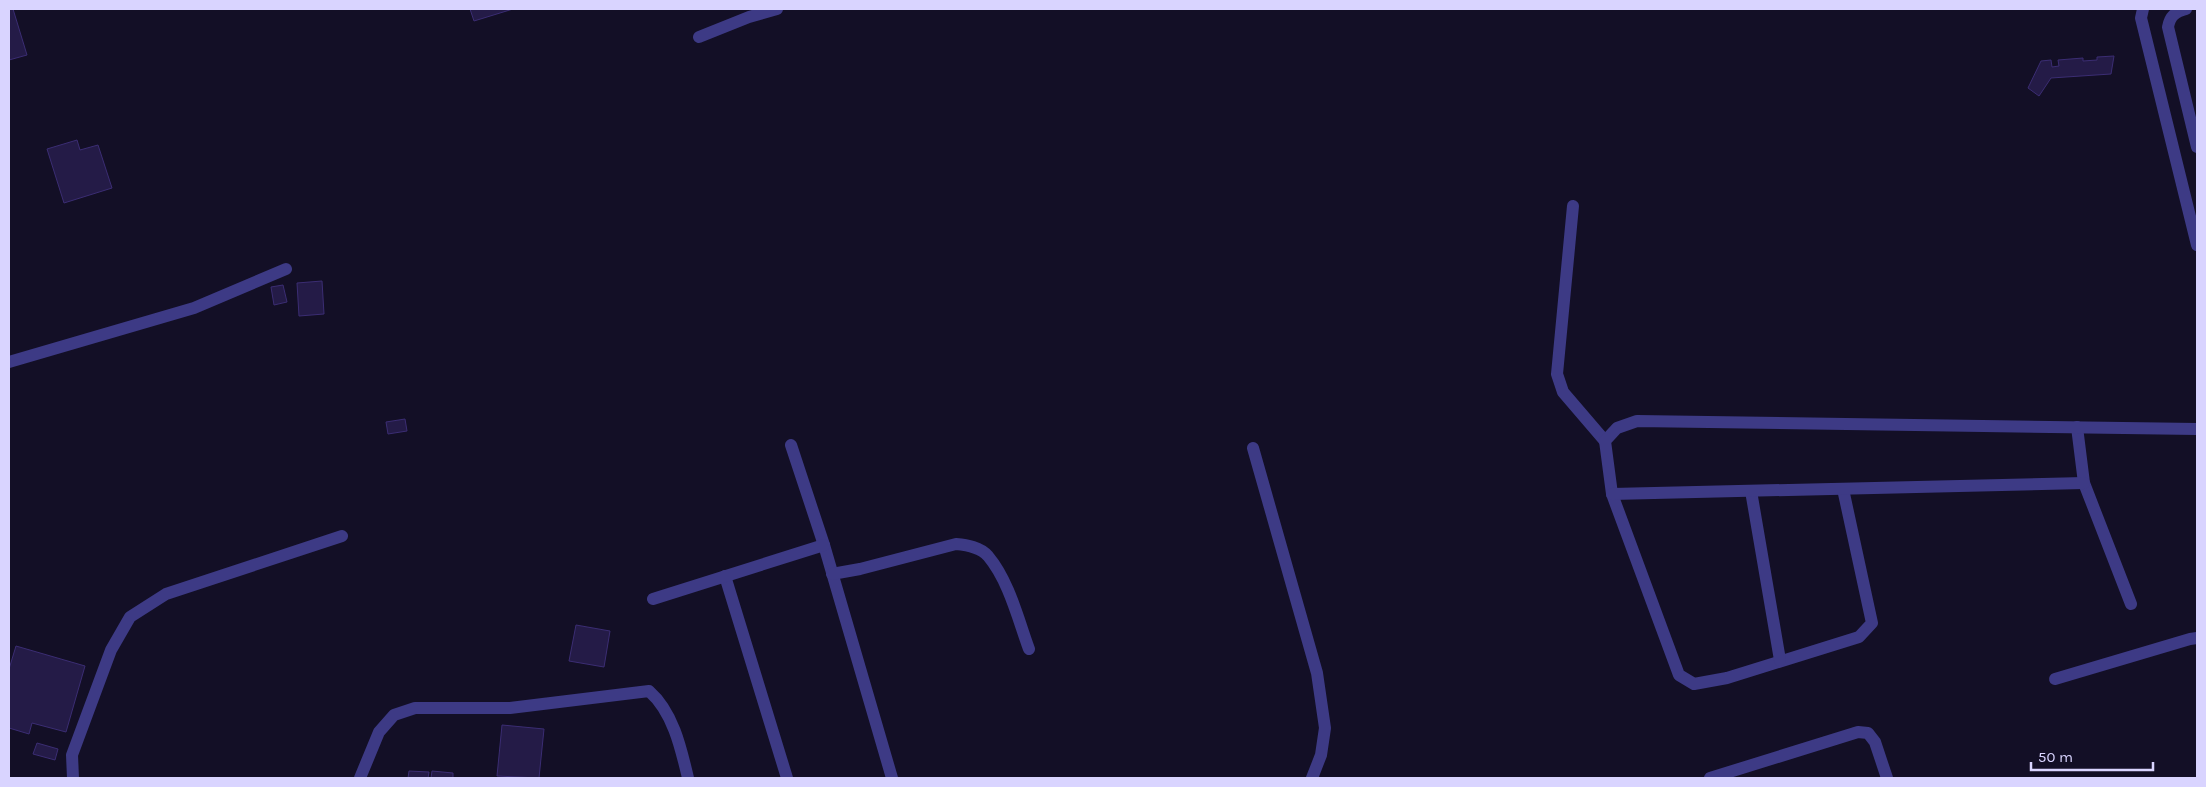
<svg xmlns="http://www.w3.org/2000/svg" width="2206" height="787" font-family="Karla,sans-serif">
  <rect width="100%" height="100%" fill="#130f26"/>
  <!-- building -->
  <g fill="#241b47" stroke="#3b2d73">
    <polygon points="9,9 13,9 27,55 9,60"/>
    <polygon points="470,9 513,9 474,21"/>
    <polygon points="2114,56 2111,74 2051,78 2039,96 2028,88 2041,61 2051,60 2052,67 2059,66 2058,60 2083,58 2083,61 2097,60 2097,57"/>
    <polygon points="77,140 80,150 98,145 112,188 64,203 47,149"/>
    <polygon points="322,281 324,314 299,316 297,283"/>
    <polygon points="283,285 287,302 274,305 271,287"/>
    <polygon points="405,419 407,431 388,434 386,422"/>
    <polygon points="576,625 610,631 604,667 569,661"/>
    <polygon points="16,646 85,666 66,732 32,723 29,734 9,728 9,669"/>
    <polygon points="502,725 544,729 539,778 497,776"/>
    <polygon points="37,743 58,749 55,760 33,754"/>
    <polygon points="409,771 429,772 428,778 408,778"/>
    <polygon points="432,771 453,773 453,778 431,778"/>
  </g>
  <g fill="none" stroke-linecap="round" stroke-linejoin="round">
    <!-- minor -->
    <g stroke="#3d3a85" stroke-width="12">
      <polyline points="2143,9 2141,18 2197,245"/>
      <path d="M2186 9C2175 12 2170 16 2168 27L2197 147"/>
      <polyline points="699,37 749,17 777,9"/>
      <polyline points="1573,206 1557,374 1563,392 1605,441"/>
      <polyline points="9,362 194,308 286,269"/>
      <polyline points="2077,427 2084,483 2131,604"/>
      <polyline points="791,445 824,545 892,778"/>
      <polyline points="1253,448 1317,673 1325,728 1321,755 1312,778"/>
      <polyline points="1843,489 1872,623 1859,637 1727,678 1694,684 1679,675 1612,494 1605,441 1617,428 1637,421 2197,429"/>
      <polyline points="1751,491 1780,660"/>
      <polyline points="1612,494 2084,483"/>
      <path d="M832 574 860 569 956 544C967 545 980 547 988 556 1009 581 1018 619 1029 649"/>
      <polyline points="725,576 787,778"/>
      <polyline points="653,599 824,545"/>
      <polyline points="2055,679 2190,639 2197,638"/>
      <polyline points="73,778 72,755 111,650 130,617 166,594 342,536"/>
      <path d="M360 778 379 732 394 715 415 708H510L649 691C673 712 681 748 688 778"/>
      <polyline points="1710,778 1858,732 1868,733 1875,742 1887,778"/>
    </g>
  </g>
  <!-- border -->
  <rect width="2206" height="787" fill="none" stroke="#d9d4ff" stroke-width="20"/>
  <!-- scale -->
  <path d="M2031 762v8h122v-8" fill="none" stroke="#d9d4ff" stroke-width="2.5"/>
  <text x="2038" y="762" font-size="15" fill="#d9d4ff" stroke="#130f26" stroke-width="4" paint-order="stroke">50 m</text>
</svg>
